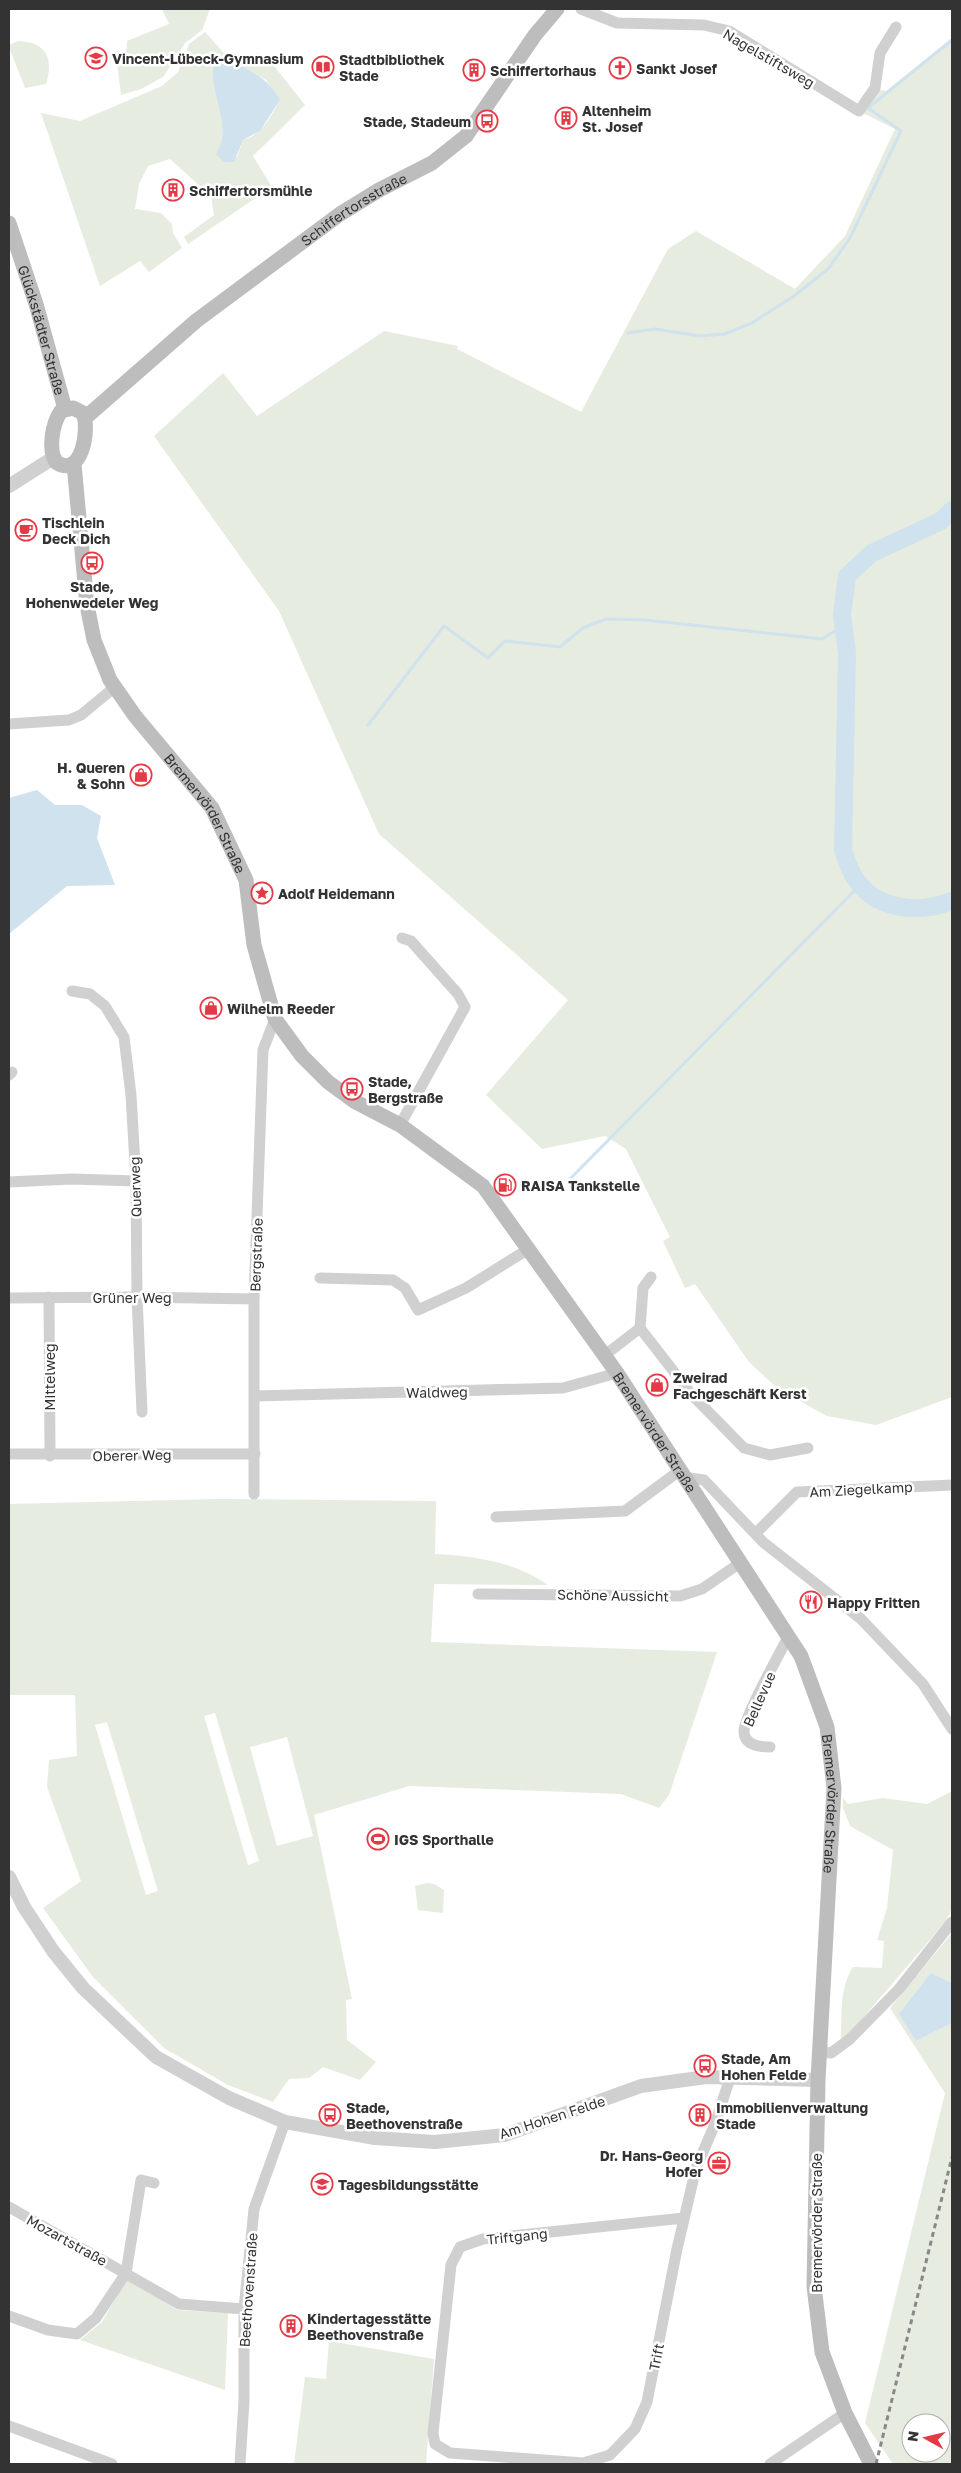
<svg xmlns="http://www.w3.org/2000/svg" width="961" height="2473" font-family="'Golos Text',sans-serif">
  <rect width="100%" height="100%" fill="#fff"/>
  <!-- green -->
  <g fill="#e6ecdf" fill-rule="evenodd">
    <path d="M162 9H210L202 30 185 43 163 77 141 89 121 95 117 63C126 59 127 51 127 41L169 24Z"/>
    <path d="M205 32 224 53 245 60 257 53 267 57 305 105 253 156 272 187 188 244 184 237 214 215 211 196 170 159 148 166 139 184 135 209 161 213 172 224 173 233 182 248 149 272 140 261 100 286 41 113 80 121 162 86 178 72 189 44ZM217 59 254 73 266 80 280 100C271 116 262 135 243 140L237 157 218 152C231 121 210 94 215 61Z"/>
    <polygon points="952,38 952,504 940,515 882,548 941,521 952,512 952,1397 876,1425 827,1416 778,1389 749,1362 695,1284 685,1288 663,1241 670,1237 626,1149 605,1136 542,1149 486,1095 568,1000 379,834 279,611 154,436 223,373 257,416 384,331 458,346 457,349 581,412 668,249 696,231 795,289 845,236 895,129 859,111 875,88 886,91"/>
    <path d="M18 41C46 42 54 58 46 84L25 88 9 47V45Z"/>
    <path d="M216 1499 436 1501 435 1554C474 1556 516 1562 548 1585L434 1584 431 1642 717 1652 669 1795 659 1808 621 1794 409 1786 314 1815 352 1999 346 2000 347 2040 376 2062 360 2080 323 2067 309 2078 289 2079 273 2102 228 2085 164 2048 93 1977 43 1908 81 1881 47 1787 49 1760 77 1756 75 1695H9V1504ZM215 1713 259 1861 248 1865 204 1716ZM107 1722 158 1891 146 1895 95 1725ZM287 1737 313 1836 277 1846 250 1747Z"/>
    <path d="M952 1791V1908L946 1921 844 2040H841C842 2015 839 1989 853 1967L882 1968 884 1941 877 1940 887 1908 893 1850 850 1826 843 1808V1798L848 1804 883 1798 927 1804Z"/>
    <polygon points="427,1883 434,1884 444,1890 443,1913 418,1910 415,1886"/>
    <path d="M952 1933V1983L931 1973 916 2041 952 2023V2464H893L865 2423 945 2093 890 2008ZM911 2423H941V2453H911Z"/>
    <polygon points="127,2278 177,2310 228,2313 225,2390 80,2340 102,2322"/>
    <polygon points="329,2341 434,2359 426,2464 294,2464 305,2377 326,2379"/>
  </g>
  <!-- water -->
  <g fill="#cfe2ee">
    <path d="M217 59C242 65 268 76 280 100L260 131 243 140 234 162H224L216 154C236 123 201 79 217 59Z"/>
    <polygon points="952,504 952,512 941,521 872,553 940,515"/>
    <polygon points="37,790 55,805 82,805 101,816 97,838 115,885 67,886 9,934 9,798"/>
    <polygon points="931,1973 952,1983 952,2023 916,2041 899,2014"/>
  </g>
  <g fill="none" stroke-linecap="round" stroke-linejoin="round">
    <!-- stream -->
    <g stroke="#cfe2ee" stroke-width="3">
      <polyline points="628,333 655,329 700,336 724,334 752,323 794,296 828,269 850,238 901,131 868,108 952,40"/>
      <polyline points="368,725 444,626 488,658 505,641 560,647 583,628 606,619 645,620 822,639 843,626"/>
      <polyline points="569,1180 861,884"/>
    </g>
    <!-- river -->
    <path stroke="#cfe2ee" stroke-width="18" d="M952 510 941 521 872 553 847 576 842 615 847 653 843 850C846 859 849 868 853 875 874 911 918 914 952 901"/>
    <!-- minor -->
    <g stroke="#d0d0d0" stroke-width="11">
      <polyline points="581,9 617,23 704,25 729,31 859,111 875,88 880,53 896,27"/>
      <polyline points="9,724 69,720 81,715 115,687"/>
      <polyline points="72,991 90,994 105,1006 124,1037 131,1095 136,1181 137,1297 142,1412"/>
      <polyline points="9,1075 12,1072"/>
      <polyline points="400,1125 465,1007 458,994 411,941 402,938"/>
      <polyline points="9,1182 72,1179 136,1181"/>
      <polyline points="320,1278 393,1280 405,1288 418,1310 466,1288 527,1250"/>
      <polyline points="49,1297 50,1456"/>
      <polyline points="9,1298 137,1297 254,1299"/>
      <polyline points="640,1328 643,1288 651,1277"/>
      <polyline points="605,1355 640,1328 692,1395 744,1448 770,1455 808,1448"/>
      <polyline points="255,1396 563,1388 617,1373"/>
      <polyline points="9,1454 255,1454"/>
      <polyline points="683,1477 704,1480 763,1542 861,1619 923,1684 952,1729"/>
      <polyline points="254,1494 254,1299 263,1050 275,1019"/>
      <polyline points="496,1517 625,1511 679,1471"/>
      <polyline points="756,1533 797,1492 952,1485"/>
      <polyline points="478,1594 680,1596 702,1589 740,1563"/>
      <path d="M770 1747C759 1747 744 1745 744 1731 744 1717 780 1653 788 1637"/>
      <polyline points="820,2052 831,2053 850,2039 899,1989 952,1922"/>
      <polyline points="9,2207 179,2304 244,2309"/>
      <polyline points="684,2218 483,2239 460,2247 451,2265 433,2433 435,2444 450,2453 583,2463 610,2455 635,2429 647,2402 677,2249 696,2168 715,2124 730,2078"/>
      <polyline points="9,2316 48,2330 77,2334 96,2318 126,2273 141,2180 154,2183"/>
      <polyline points="9,2426 112,2464"/>
      <polyline points="240,2464 244,2401 244,2309 254,2209 285,2122"/>
      <polyline points="770,2464 845,2413"/>
    </g>
    <!-- tertiary -->
    <g stroke="#d0d0d0" stroke-width="14">
      <polyline points="9,486 53,458"/>
      <polyline points="9,1877 24,1907 53,1951 83,1988 156,2057 229,2098 285,2122 375,2138 435,2142 505,2135 641,2086 706,2077 818,2080"/>
    </g>
    <!-- secondary -->
    <g stroke="#bdbdbd" stroke-width="15">
      <path id="s1" d="M9 223 36 304 65 409"/>
      <path d="M73 408 83 413C90 428 82 480 56 462 48 450 52 424 61 411Z"/>
      <path id="s2" d="M85 418 196 321 340 214 379 190 432 163 466 136 535 35 557 9"/>
      <path id="s3" d="M74 464 87 605 94 640 110 680 135 716 212 808 246 880 254 945 275 1019 302 1056 328 1082 354 1101 400 1125 483 1186 617 1373 801 1656 827 1727 834 1788 818 2080 814 2286 822 2352 845 2413 871 2464"/>
    </g>
    <!-- rail -->
    <polyline stroke="#888" stroke-width="3" stroke-dasharray="5 4" stroke-linecap="butt" points="876,2464 952,2157"/>
  </g>
  <!-- icons -->
  <defs>
    <g id="school-ring" transform="scale(1.125)"><circle r="9.5" fill="#fff" stroke="#e63946" stroke-width="1.5"/><path d="M0-5L7-2L0 1L-7-2ZM-4 1L0 2.5L4 1V4Q0 6-4 4Z" fill="#e63946"/></g>
    <g id="library-ring" transform="scale(1.125)"><circle r="9.5" fill="#fff" stroke="#e63946" stroke-width="1.5"/><path d="M-6-4Q-3-5.5-.7-3.5V5Q-3 3-6 4ZM6-4Q3-5.5 .7-3.5V5Q3 3 6 4Z" fill="#e63946"/></g>
    <g id="church-ring" transform="scale(1.125)"><circle r="9.5" fill="#fff" stroke="#e63946" stroke-width="1.5"/><path d="M-1.2-6h2.4v3.5h3.3v2.4h-3.3V6h-2.4V-.1h-3.3v-2.4h3.3Z" fill="#e63946"/></g>
    <g id="building-ring" transform="scale(1.125)"><circle r="9.5" fill="#fff" stroke="#e63946" stroke-width="1.5"/><path d="M-4-6H4V6H1V3H-1V6H-4ZM-2.5-4.3h1.7v1.8h-1.7ZM.8-4.3h1.7v1.8H.8ZM-2.5-1h1.7V.8h-1.7ZM.8-1h1.7V.8H.8Z" fill="#e63946"/></g>
    <g id="bus-ring" transform="scale(1.125)"><circle r="9.5" fill="#fff" stroke="#e63946" stroke-width="1.5"/><path d="M-5-6H5V4H4V6H2V4H-2V6H-4V4H-5ZM-3.5-4V0h7V-4ZM-3.5 1.2v1.5H-2V1.2ZM2 1.2v1.5H3.5V1.2Z" fill="#e63946"/></g>
    <g id="cafe-ring" transform="scale(1.125)"><circle r="9.5" fill="#fff" stroke="#e63946" stroke-width="1.5"/><path d="M-5.5-4.5H6V0H3Q3 3.5 0 3.5H-2.5Q-5.5 3.5-5.5 0ZM3-3.2v2h1.7v-2ZM-6 4.5H4V6H-6Z" fill="#e63946"/></g>
    <g id="shop-ring" transform="scale(1.125)"><circle r="9.5" fill="#fff" stroke="#e63946" stroke-width="1.5"/><path d="M-5-2.5h2.3a2.7 3.5 0 0 1 5.4 0H5L5.5 6h-11ZM-1.5-2.5h3a1.5 2.3 0 0 0-3 0Z" fill="#e63946"/></g>
    <g id="sight-ring" transform="scale(1.125)"><circle r="9.5" fill="#fff" stroke="#e63946" stroke-width="1.5"/><path d="M0-6L1.8-2.2L6-1.7L2.9 1.2L3.7 5.4L0 3.3L-3.7 5.4L-2.9 1.2L-6-1.7L-1.8-2.2Z" fill="#e63946"/></g>
    <g id="fuel-ring" transform="scale(1.125)"><circle r="9.5" fill="#fff" stroke="#e63946" stroke-width="1.5"/><path d="M-5.5-6h7V0h2V4h1.3V-2.5L3-4.5l.8-.8L6-3V5H2.5V1h-1V6h-7ZM-4.2-4.7v3.2H.2V-4.7Z" fill="#e63946"/></g>
    <g id="restaurant-ring" transform="scale(1.125)"><circle r="9.5" fill="#fff" stroke="#e63946" stroke-width="1.5"/><path d="M-5-6h1v4h1v-4h1v4h1v-4h1v5L-1.5 .5V6h-2V.5L-5-1ZM5-6V6H3V1.5H1.5Q1.5-4 5-6Z" fill="#e63946"/></g>
    <g id="stadium-ring" transform="scale(1.125)"><circle r="9.5" fill="#fff" stroke="#e63946" stroke-width="1.5"/><path d="M0-5a6.5 5 0 1 0 0 10a6.5 5 0 1 0 0-10ZM-3.5-1.8h7v3.6h-7Z" fill="#e63946"/></g>
    <g id="office-ring" transform="scale(1.125)"><circle r="9.5" fill="#fff" stroke="#e63946" stroke-width="1.5"/><path d="M-6-3h4V-5.5h4V-3h4V5H-6ZM-1-4.5V-3h2v-1.5ZM-6 0V1H6V0Z" fill="#e63946"/></g>
  </defs>
  <g fill-rule="evenodd">
    <use href="#school-ring" x="96" y="58"/>
    <use href="#library-ring" x="323" y="67"/>
    <use href="#church-ring" x="620" y="68"/>
    <use href="#building-ring" x="474" y="70"/>
    <use href="#building-ring" x="566" y="118"/>
    <use href="#bus-ring" x="487" y="121"/>
    <use href="#building-ring" x="173" y="190"/>
    <use href="#cafe-ring" x="26" y="530"/>
    <use href="#bus-ring" x="92" y="563"/>
    <use href="#shop-ring" x="141" y="775"/>
    <use href="#sight-ring" x="262" y="893"/>
    <use href="#shop-ring" x="211" y="1008"/>
    <use href="#bus-ring" x="352" y="1089"/>
    <use href="#fuel-ring" x="505" y="1185"/>
    <use href="#shop-ring" x="657" y="1385"/>
    <use href="#restaurant-ring" x="811" y="1602"/>
    <use href="#stadium-ring" x="378" y="1839"/>
    <use href="#bus-ring" x="705" y="2066"/>
    <use href="#bus-ring" x="330" y="2115"/>
    <use href="#building-ring" x="700" y="2115"/>
    <use href="#office-ring" x="719" y="2163"/>
    <use href="#school-ring" x="322" y="2184"/>
    <use href="#building-ring" x="291" y="2326"/>
  </g>
  <g text-anchor="middle" dominant-baseline="central" stroke-width="5" stroke-linejoin="round" paint-order="stroke">
    <!-- poi labels -->
    <g font-size="14" font-weight="bold" fill="#333" stroke="#fff" text-anchor="start">
      <text x="112" y="58">Vincent-Lübeck-Gymnasium</text>
      <text x="339" y="59">Stadtbibliothek<tspan x="339" dy="16">Stade</tspan></text>
      <text x="636" y="68">Sankt Josef</text>
      <text x="490" y="70">Schiffertorhaus</text>
      <text x="582" y="110">Altenheim<tspan x="582" dy="16">St. Josef</tspan></text>
      <text x="471" y="121" text-anchor="end">Stade, Stadeum</text>
      <text x="189" y="190">Schiffertorsmühle</text>
      <text x="42" y="522">Tischlein<tspan x="42" dy="16">Deck Dich</tspan></text>
      <text x="92" y="586" text-anchor="middle">Stade,<tspan x="92" dy="16">Hohenwedeler Weg</tspan></text>
      <text x="125" y="767" text-anchor="end">H. Queren<tspan x="125" dy="16">&amp; Sohn</tspan></text>
      <text x="278" y="893">Adolf Heidemann</text>
      <text x="227" y="1008">Wilhelm Reeder</text>
      <text x="368" y="1081">Stade,<tspan x="368" dy="16">Bergstraße</tspan></text>
      <text x="521" y="1185">RAISA Tankstelle</text>
      <text x="673" y="1377">Zweirad<tspan x="673" dy="16">Fachgeschäft Kerst</tspan></text>
      <text x="827" y="1602">Happy Fritten</text>
      <text x="394" y="1839">IGS Sporthalle</text>
      <text x="721" y="2058">Stade, Am<tspan x="721" dy="16">Hohen Felde</tspan></text>
      <text x="346" y="2107">Stade,<tspan x="346" dy="16">Beethovenstraße</tspan></text>
      <text x="716" y="2107">Immobilienverwaltung<tspan x="716" dy="16">Stade</tspan></text>
      <text x="703" y="2155" text-anchor="end">Dr. Hans-Georg<tspan x="703" dy="16">Hofer</tspan></text>
      <text x="338" y="2184">Tagesbildungsstätte</text>
      <text x="307" y="2318">Kindertagesstätte<tspan x="307" dy="16">Beethovenstraße</tspan></text>
    </g>
    <!-- street labels -->
    <g font-size="14" fill="#333" stroke="#fff">
      <text transform="translate(769 58) rotate(30)">Nagelstiftsweg</text>
      <text stroke="none"><textPath href="#s2" startOffset="341">Schiffertorsstraße</textPath></text>
      <text stroke="none"><textPath href="#s1" startOffset="112">Glückstädter Straße</textPath></text>
      <text stroke="none"><textPath href="#s3" startOffset="385">Bremervörder Straße</textPath></text>
      <text transform="translate(135 1187) rotate(-92)">Querweg</text>
      <text transform="translate(256 1255) rotate(-88)">Bergstraße</text>
      <text x="132" y="1297">Grüner Weg</text>
      <text transform="translate(49 1377) rotate(-90)">Mittelweg</text>
      <text transform="translate(437 1392) rotate(-1)">Waldweg</text>
      <text stroke="none"><textPath href="#s3" startOffset="1176">Bremervörder Straße</textPath></text>
      <text transform="translate(132 1455) rotate(-1)">Oberer Weg</text>
      <text transform="translate(861 1489) rotate(-3)">Am Ziegelkamp</text>
      <text transform="translate(613 1595) rotate(1)">Schöne Aussicht</text>
      <text transform="translate(759 1699) rotate(-66)">Bellevue</text>
      <text stroke="none"><textPath href="#s3" startOffset="1596">Bremervörder Straße</textPath></text>
      <text transform="translate(552 2117) rotate(-18)">Am Hohen Felde</text>
      <text transform="translate(816 2223) rotate(-90)">Bremervörder Straße</text>
      <text transform="translate(517 2236) rotate(-6)">Triftgang</text>
      <text transform="translate(67 2240) rotate(29)">Mozartstraße</text>
      <text transform="translate(248 2290) rotate(-86)">Beethovenstraße</text>
      <text transform="translate(656 2357) rotate(-79)">Trift</text>
    </g>
  </g>
  <!-- border -->
  <rect width="961" height="2473" fill="none" stroke="#333333" stroke-width="20"/>
  <!-- north arrow -->
  <g transform="translate(926 2438) rotate(278)"><circle r="24" fill="#ffffff" stroke="#adadad"/>
  <path d="M0-4L9 19L0 12L-9 19Z" fill="#e63946"/>
  <text y="-8" font-size="14" font-weight="bold" text-anchor="middle" fill="#333333">N</text>
  </g>
</svg>
